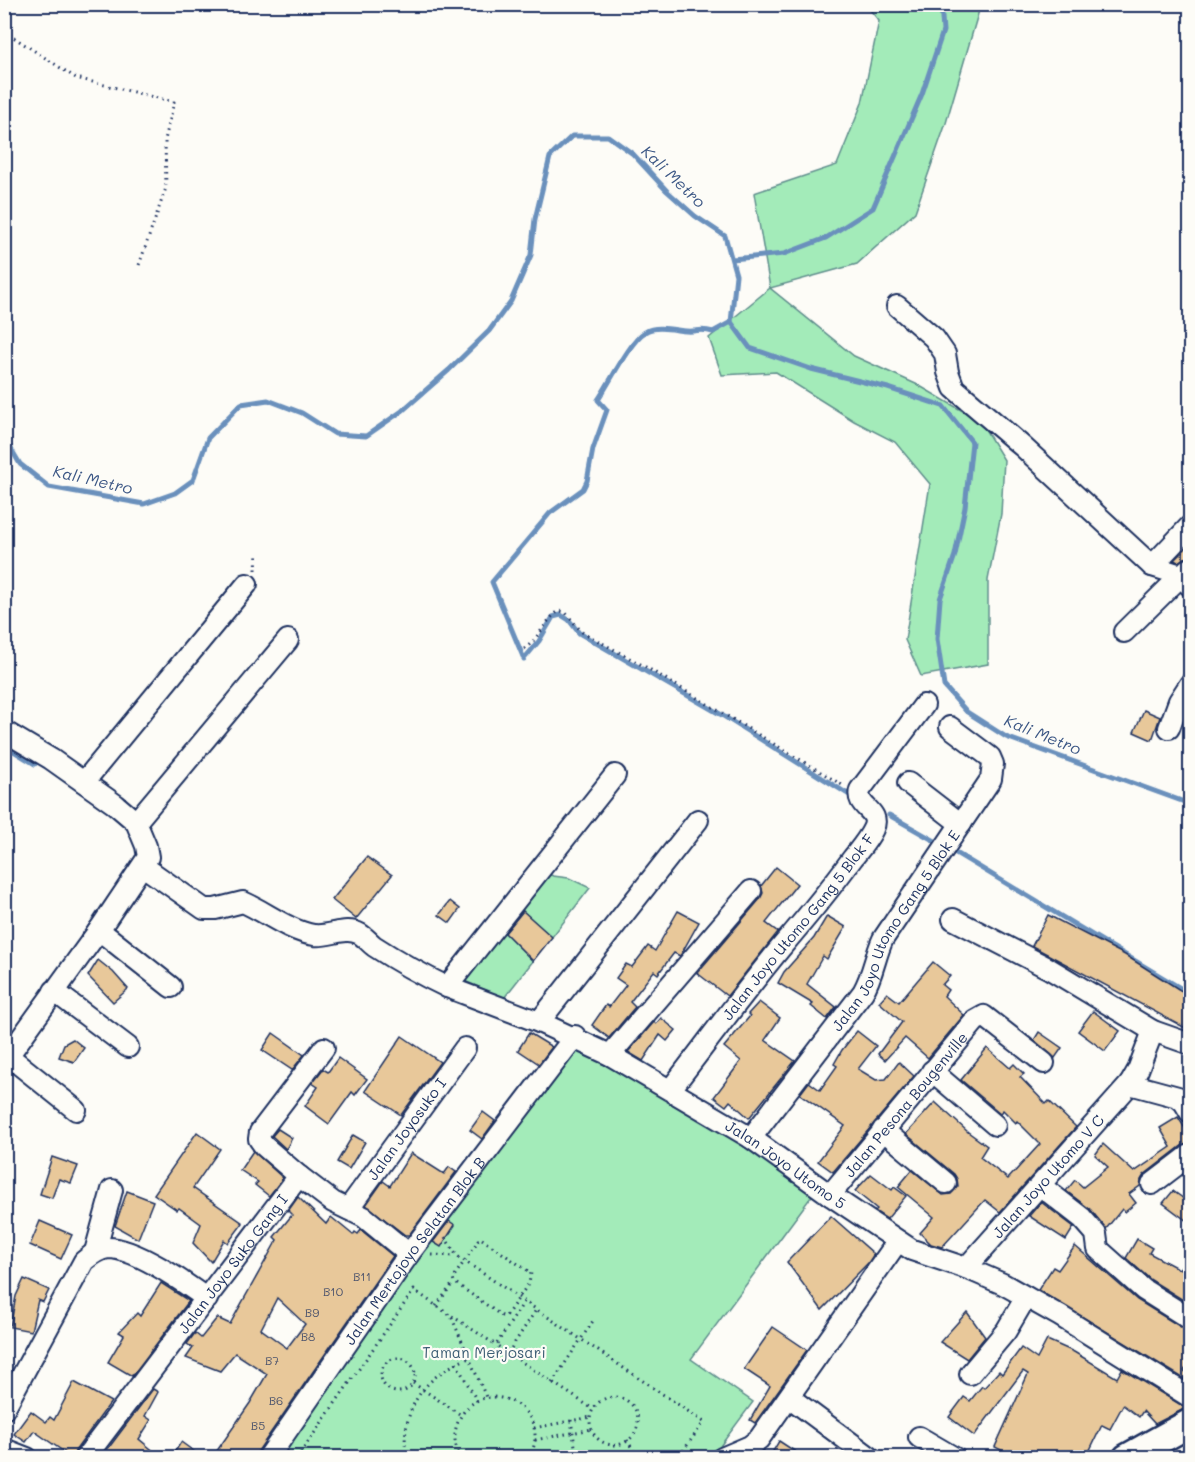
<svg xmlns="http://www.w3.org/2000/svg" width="1195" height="1462" font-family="Mali,sans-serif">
  <rect width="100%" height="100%" fill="#fdfcf7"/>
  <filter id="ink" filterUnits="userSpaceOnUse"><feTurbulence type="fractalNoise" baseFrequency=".0167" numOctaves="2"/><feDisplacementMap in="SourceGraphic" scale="12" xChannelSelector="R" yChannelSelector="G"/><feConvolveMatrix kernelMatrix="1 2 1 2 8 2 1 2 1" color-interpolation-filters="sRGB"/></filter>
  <g filter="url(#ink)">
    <!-- green -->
    <g fill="#a3ebb9" stroke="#5f8d8c" stroke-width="1.5">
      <polygon points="866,5 979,5 980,7 946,123 915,212 857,264 770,288 854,356 918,385 980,421 1004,460 1001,514 988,580 988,664 921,676 905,640 930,484 895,442 854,421 776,372 722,375 709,338 770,288 754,193 837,165 862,103 879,21"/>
      <polygon points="544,872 553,876 569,878 590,888 552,937 517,906"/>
      <polygon points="499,927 533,961 504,998 460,979"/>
      <polygon points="578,1046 730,1133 814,1193 691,1359 753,1402 712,1457 280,1458 455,1207"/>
    </g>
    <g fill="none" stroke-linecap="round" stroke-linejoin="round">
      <!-- stream -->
      <g stroke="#6a90bc" stroke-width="5">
        <polyline points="732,259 784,254 826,238 873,208 922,94 943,31 941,4"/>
        <path d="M731 322 713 332C700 328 698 332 686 331 674 330 656 325 645 332 630 341 609 384 598 400L607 410 593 449 587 481 583 489 550 513 492 582 524 659 539 641 553 617 561 615 569 620 579 633 720 714 851 796"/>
        <polyline points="4,437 20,464 49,487 144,504 175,493 193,480 208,438 241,404 268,400 302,413 335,434 366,436 402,411 449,370 489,331 511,301 531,255 535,219 550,157 572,136 608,136 633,154 667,191 695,216 725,236 736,275 731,322 750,348 811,369 888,388 943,406 972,442 965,507 955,555 940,599 937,639 944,686 967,712 1006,737 1190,804"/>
        <polyline points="4,745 35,764"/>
        <polyline points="889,815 942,845"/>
        <polyline points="956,853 1190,994"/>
      </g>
    </g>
    <!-- building -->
    <g fill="#e8c89a" stroke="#1b2f5e" stroke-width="1.5" fill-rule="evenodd">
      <polygon points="1191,543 1191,557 1184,558 1178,562 1174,560"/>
      <polygon points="1144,710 1160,717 1152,740 1134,732"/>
      <polygon points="367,857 392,875 356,919 332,900"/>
      <polygon points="776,867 797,884 766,923 778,932 727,996 697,973 760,899 763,893 761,886"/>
      <polygon points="450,901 460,909 450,923 439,915"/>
      <polygon points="523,911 552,937 533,961 505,933"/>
      <polygon points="678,911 699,922 680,956 674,953 658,974 654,971 630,1002 635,1007 609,1038 592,1025 606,1005 609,1007 626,985 616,978 626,964 632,967 648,946 655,951"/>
      <polygon points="1048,915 1125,955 1191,997 1191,1031 1032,946"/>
      <polygon points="827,916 846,927 827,959 823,956 807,984 836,1007 827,1019 811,1006 813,1004 778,983 784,972 814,938"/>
      <polygon points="98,960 113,972 128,989 113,1002 88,976"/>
      <polygon points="933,962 950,976 942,985 948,990 944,996 964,1015 928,1058 905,1038 885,1060 878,1054 902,1022 879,1002 887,993 899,1002"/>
      <polygon points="759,1002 780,1018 765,1040 795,1061 749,1118 730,1101 726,1106 714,1097 741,1061 724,1047 750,1016 748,1014"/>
      <polygon points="1093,1011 1120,1031 1105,1051 1078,1031"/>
      <polygon points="661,1018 676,1030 667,1041 660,1035 643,1061 628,1052 654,1022 656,1024"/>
      <polygon points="857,1031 876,1046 858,1069 876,1080 886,1079 899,1062 914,1076 833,1172 818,1161 845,1126 800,1094 809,1082 820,1090 837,1066 834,1064 842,1050"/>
      <polygon points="1039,1032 1062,1048 1055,1058 1034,1040"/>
      <polygon points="273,1033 304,1055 292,1070 262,1050"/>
      <polygon points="529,1033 552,1047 539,1064 518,1050"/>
      <polygon points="402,1036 440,1062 401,1115 365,1091"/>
      <polygon points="73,1039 84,1048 74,1062 59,1057 64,1044"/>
      <polygon points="987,1048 1010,1068 1014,1064 1024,1074 1020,1077 1046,1104 1049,1101 1076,1127 1000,1212 985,1200 942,1247 931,1244 920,1233 934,1217 898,1187 912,1170 943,1195 951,1194 958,1186 957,1179 954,1174 906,1134 935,1102 968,1132 987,1146 980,1157 1008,1179 1040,1144 1017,1121 1016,1123 1003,1110 1000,1113 961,1080"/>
      <polygon points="338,1058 367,1079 355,1095 352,1092 329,1124 305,1106 318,1087 312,1083 323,1069 328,1072"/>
      <polygon points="483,1112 495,1121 482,1139 470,1130"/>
      <polygon points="1178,1117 1191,1138 1191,1143 1183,1145 1144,1175 1141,1180 1140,1186 1129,1194 1136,1203 1125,1212 1122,1209 1106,1229 1091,1210 1066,1191 1075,1180 1083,1187 1108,1167 1095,1155 1103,1144 1134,1172 1171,1147 1160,1128"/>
      <polygon points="278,1129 292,1138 286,1149 272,1136"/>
      <polygon points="197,1132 220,1149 193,1188 243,1223 228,1243 224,1240 211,1262 193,1243 201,1224 179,1208 177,1210 154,1194"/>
      <polygon points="353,1135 365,1142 349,1169 337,1162"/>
      <polygon points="253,1151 283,1178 269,1196 255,1185 258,1182 240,1170"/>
      <polygon points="411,1153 444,1174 449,1167 456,1172 409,1235 405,1235 366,1205 383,1181 390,1186"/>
      <polygon points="52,1157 78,1166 71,1183 59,1179 52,1198 40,1194"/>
      <polygon points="871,1174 892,1190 894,1187 906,1196 887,1219 875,1211 877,1209 855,1191"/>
      <polygon points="127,1191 153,1201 138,1239 115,1226"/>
      <polygon points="1173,1191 1191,1204 1191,1224 1163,1203"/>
      <path d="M298 1197 326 1224 331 1217 353 1235 355 1232 358 1234 361 1230 393 1256 258 1451 256 1458H212L250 1403 267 1374 235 1353 220 1371 186 1358 193 1348 187 1344 195 1333 201 1338 217 1318 230 1324 277 1240 274 1237 292 1215 288 1211ZM277 1298 305 1324 287 1348 261 1329Z"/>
      <polygon points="1041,1202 1074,1227 1066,1240 1029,1216"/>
      <polygon points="831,1216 874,1254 868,1263 822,1310 787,1262"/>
      <polygon points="40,1221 72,1235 61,1259 30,1245"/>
      <polygon points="449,1221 455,1225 441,1247 433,1242"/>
      <polygon points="1137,1239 1152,1248 1149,1253 1179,1269 1191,1254 1191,1305 1151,1280 1126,1258"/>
      <polygon points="1075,1246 1137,1300 1184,1329 1191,1331 1191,1341 1184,1352 1191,1356 1191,1360 1184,1371 1191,1375 1191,1383 1038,1290 1053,1267 1058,1270"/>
      <polygon points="24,1279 49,1290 43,1302 38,1300 31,1331 10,1327 16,1296"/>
      <polygon points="161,1283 189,1301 132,1376 108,1362 124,1335 119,1332 137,1313 140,1316"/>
      <polygon points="967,1312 985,1337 967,1359 940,1342"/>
      <polygon points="773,1327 807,1350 755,1423 750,1420 770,1386 744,1369"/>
      <polygon points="1047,1340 1074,1352 1117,1378 1122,1369 1186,1408 1155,1424 1143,1411 1139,1417 1123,1405 1110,1429 1102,1425 1086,1458 1017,1458 995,1447 1028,1374 1023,1371 974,1436 949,1417 964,1397 970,1401 982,1386 984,1388 999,1371 1002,1374 1021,1348 1037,1359"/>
      <polygon points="74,1382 111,1402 75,1451 73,1458 34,1431 26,1442 14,1434 31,1411 46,1422 50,1417 54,1420"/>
      <polygon points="153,1389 158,1392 145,1416 151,1420 139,1439 162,1458 101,1458"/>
      <polygon points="779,1441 805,1458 769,1458"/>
      <polygon points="181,1442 203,1458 171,1458"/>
    </g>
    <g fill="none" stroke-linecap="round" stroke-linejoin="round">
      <!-- street casing -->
      <g stroke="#1b2f5e" stroke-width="24">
        <g id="street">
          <polyline points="897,306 934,338 945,354 948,372 954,388 1022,446 1152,566 1181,575 1190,586"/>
          <polyline points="1152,566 1190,526"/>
          <polyline points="1124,632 1188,569"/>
          <polyline points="1169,728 1179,701 1190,684"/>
          <polyline points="4,731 51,759 116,805 136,822 146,846 148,857 99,930 11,1052 11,1058 76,1110"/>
          <polyline points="84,782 247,584"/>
          <polyline points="908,783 961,824"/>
          <polyline points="136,822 288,640"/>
          <path id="s1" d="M143 866 204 909H215L243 902C266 912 289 931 314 935 330 937 345 926 360 934 365 937 369 942 374 946 397 961 422 975 447 987L539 1022 610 1055 751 1138 830 1195 912 1250 966 1268 1003 1284 1060 1316 1190 1397"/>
          <polyline points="953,919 1048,968 1153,1031 1190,1044"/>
          <polyline points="99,930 171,987"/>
          <polyline points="447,987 615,775"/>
          <polyline points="54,991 128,1047"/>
          <polyline points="539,1022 698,820"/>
          <polyline points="324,1048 260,1132 259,1139 264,1146 299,1176 333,1202 364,1217 409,1254"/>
          <polyline points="610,1055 751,891"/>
          <polyline points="932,1071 995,1125"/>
          <polyline points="1130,1084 1178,1097 1184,1102 1190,1112"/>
          <path id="s2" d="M671 1089C708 1041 744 992 783 945 807 917 830 889 852 859 859 850 868 840 873 829 882 810 855 808 860 790L924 705"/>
          <polyline points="883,1130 946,1183"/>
          <path id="s3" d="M751 1138 863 992C873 975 875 956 883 939L991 779 993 764 990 757 950 727"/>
          <polyline points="1152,1184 1190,1155"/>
          <polyline points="1041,1186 1082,1218 1096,1234 1098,1249 1144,1290 1190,1319"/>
          <path id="s4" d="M830 1195 975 1021 984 1016 1044 1063"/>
          <path id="s5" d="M348 1209 465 1048"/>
          <polyline points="95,1252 112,1190"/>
          <path id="s6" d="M966 1268 1130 1084 1138 1070 1153 1031"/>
          <polyline points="970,1374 1006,1331 1026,1297"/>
          <polyline points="789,1397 871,1458"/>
          <path d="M4 1409 84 1261C91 1255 99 1249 108 1248 136 1248 185 1283 207 1299"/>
          <polyline points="919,1437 955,1458"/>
          <polyline points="4,1449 27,1458"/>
          <path id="s7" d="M85 1458 299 1176"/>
          <path id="s8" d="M268 1458 409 1254 575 1036"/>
          <polyline points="722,1458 750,1446 759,1439 898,1241"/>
        </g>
      </g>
      <!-- secondary casing -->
      <g stroke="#1b2f5e" stroke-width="32">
        <polyline id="secondary" points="1127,1458 1190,1423"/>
      </g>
      <!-- path -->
      <g stroke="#1b2f5e" stroke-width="3" stroke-dasharray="1.5 4.5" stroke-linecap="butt">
        <polyline points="4,31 76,78 174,102 165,140 166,188 138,268"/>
        <polyline points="4,495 10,488"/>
        <polyline points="256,570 257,553"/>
        <path d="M524 649C540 638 544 621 559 611L565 612 582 632 644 666 844 786"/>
        <polyline points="445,1237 457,1256 704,1422 678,1458"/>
        <polygon points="482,1239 531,1273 529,1283 506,1316 502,1316 454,1282 453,1278 476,1244 478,1240"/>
        <polyline points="432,1255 455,1256"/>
        <polyline points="524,1302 496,1345 593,1409"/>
        <polyline points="436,1306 454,1282"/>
        <polyline points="452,1316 496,1345"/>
        <polyline points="508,1353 536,1310"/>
        <circle cx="398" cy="1375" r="17"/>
        <polyline points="456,1363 477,1401"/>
        <polyline points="413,1383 461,1415"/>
        <polyline points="552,1383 595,1318"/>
        <circle cx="614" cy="1421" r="24"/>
        <polyline points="571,1420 575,1446 574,1458"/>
        <polyline points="534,1428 591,1417"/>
        <polyline points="535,1440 592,1429"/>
        <polyline points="627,1440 638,1458"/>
        <polyline points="297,1458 414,1290 451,1316 486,1397"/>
        <path d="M406 1458C400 1409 424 1375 469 1358"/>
        <path d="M461 1458C454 1446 453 1434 458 1422 480 1370 557 1408 529 1458"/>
      </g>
      <!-- street -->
      <use href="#street" stroke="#fdfcf7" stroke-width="20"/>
      <!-- secondary -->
      <use href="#secondary" stroke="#fdfcf7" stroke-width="27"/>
    </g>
  </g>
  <g text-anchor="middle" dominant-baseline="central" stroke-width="4.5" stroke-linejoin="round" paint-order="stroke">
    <!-- number labels -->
    <g font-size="12" fill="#4e556d">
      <text x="362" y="1276">B11</text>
      <text x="333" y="1291">B10</text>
      <text x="312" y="1312">B9</text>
      <text x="308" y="1336">B8</text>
      <text x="272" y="1360">B7</text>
      <text x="276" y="1400">B6</text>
      <text x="258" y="1425">B5</text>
    </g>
    <!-- street labels -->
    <g font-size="15" fill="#1b2f5e" stroke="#fdfcf7">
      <text stroke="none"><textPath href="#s2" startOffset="206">Jalan Joyo Utomo Gang 5 Blok F</textPath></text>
      <text stroke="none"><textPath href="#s3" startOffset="254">Jalan Joyo Utomo Gang 5 Blok E</textPath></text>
      <text stroke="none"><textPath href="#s4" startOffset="118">Jalan Pesona Bougenville</textPath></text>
      <text stroke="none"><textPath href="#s5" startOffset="99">Jalan Joyosuko I</textPath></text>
      <text stroke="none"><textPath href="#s1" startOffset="726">Jalan Joyo Utomo 5</textPath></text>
      <text stroke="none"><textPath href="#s6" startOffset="123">Jalan Joyo Utomo V C</textPath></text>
      <text stroke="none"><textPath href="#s8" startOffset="254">Jalan Mertojoyo Selatan Blok B</textPath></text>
      <text stroke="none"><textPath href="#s7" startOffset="244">Jalan Joyo Suko Gang I</textPath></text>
    </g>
    <!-- park labels -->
    <g font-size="15" fill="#3d5e75" stroke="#fdfcf7">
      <text x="484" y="1352">Taman Merjosari</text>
    </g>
    <!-- water labels -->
    <g font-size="16" font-style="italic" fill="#3c5785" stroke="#fdfcf7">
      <text transform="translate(674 176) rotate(44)">Kali Metro</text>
      <text transform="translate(93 479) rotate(13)">Kali Metro</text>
      <text transform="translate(1043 734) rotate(22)">Kali Metro</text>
    </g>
  </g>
  <!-- margin -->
  <rect width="1195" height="1462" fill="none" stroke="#fdfcf7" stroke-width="24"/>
  <rect x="12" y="12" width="1171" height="1438" fill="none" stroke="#1b2f5e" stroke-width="2" filter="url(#ink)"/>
</svg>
